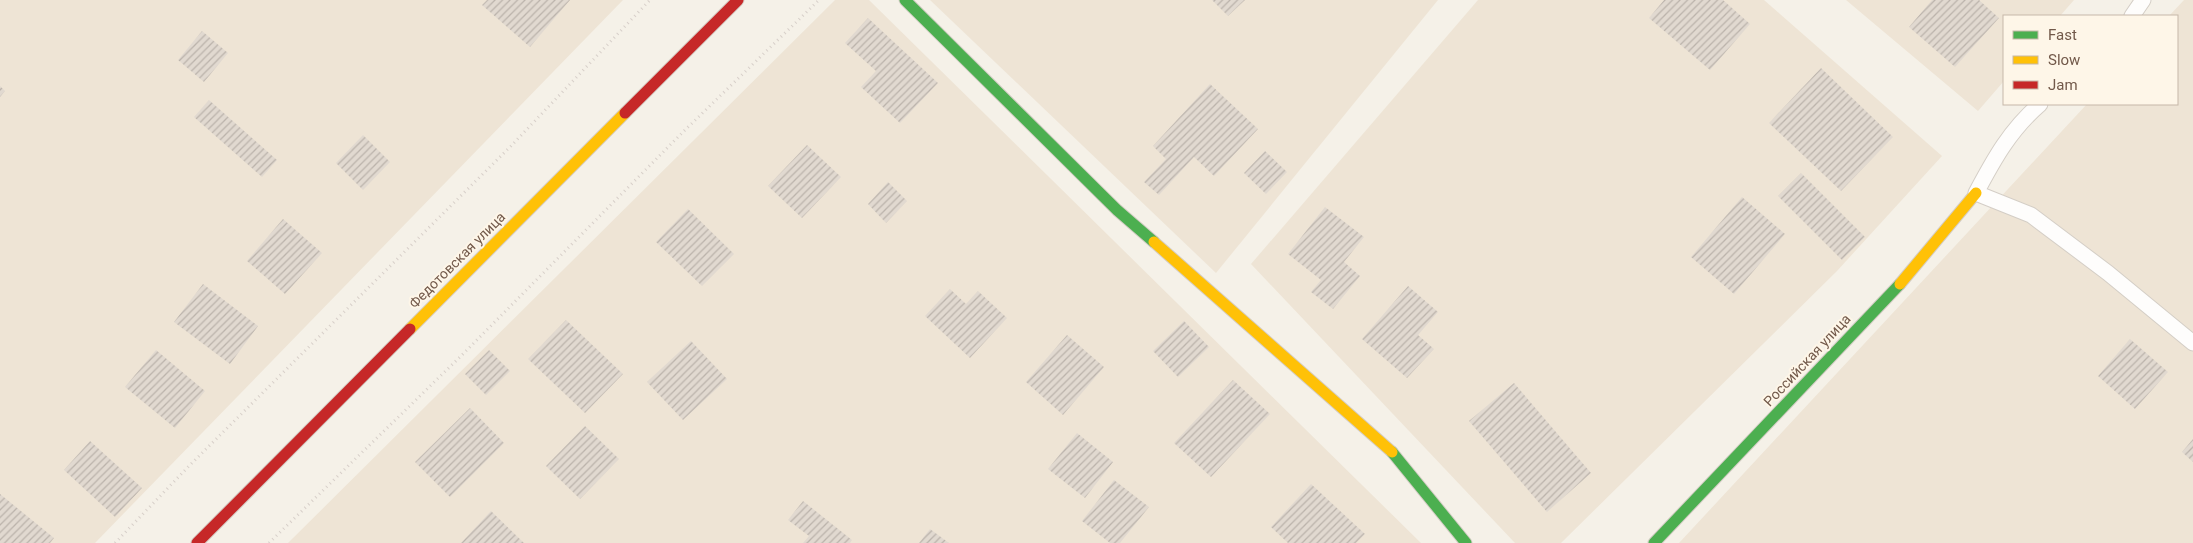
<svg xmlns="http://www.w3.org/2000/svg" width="2193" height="543" font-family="Roboto,sans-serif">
  <defs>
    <pattern id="building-hatch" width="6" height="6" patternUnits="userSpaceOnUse" patternTransform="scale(1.25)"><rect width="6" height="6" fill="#e1d9d0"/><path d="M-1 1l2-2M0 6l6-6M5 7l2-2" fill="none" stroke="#bbb3ab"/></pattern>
  </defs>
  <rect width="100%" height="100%" fill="#f5f1e8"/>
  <!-- residential -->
  <g fill="#eee4d5">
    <polygon points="0,0 623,0 95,543 0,543"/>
    <polygon points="835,0 869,0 1421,543 288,543"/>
    <polygon points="930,0 1438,0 1216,273"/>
    <polygon points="1478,0 1764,0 1942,156 1837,271 1561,543 1515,543 1251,264"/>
    <polygon points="1846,0 2074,0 2060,16 2004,16 2004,81 1978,111"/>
    <polygon points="2184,0 2193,0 2193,543 1679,543 2087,104 2177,104 2177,16 2169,16"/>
  </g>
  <!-- building -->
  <g fill="url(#building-hatch)">
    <polygon points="487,0 570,0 530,47 482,5"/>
    <polygon points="1212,0 1245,0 1228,16"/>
    <polygon points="1664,0 1723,0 1750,24 1710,70 1649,18"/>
    <polygon points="1932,0 1979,0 1999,18 1955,67 1909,27"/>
    <polygon points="868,18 938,83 900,123 861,87 876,71 845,43"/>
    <polygon points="202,31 228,53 204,82 178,60"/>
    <polygon points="1821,68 1893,137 1841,191 1769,123"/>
    <polygon points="1210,84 1258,129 1214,176 1194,157 1159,195 1144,182 1166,159 1153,146"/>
    <polygon points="0,86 5,91 0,97"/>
    <polygon points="209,100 277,160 262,177 194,117"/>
    <polygon points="363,135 390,162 363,190 336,163"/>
    <polygon points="807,145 841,177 802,218 768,186"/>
    <polygon points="1265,151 1287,172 1266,194 1244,173"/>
    <polygon points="1801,173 1865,237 1842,260 1778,196"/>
    <polygon points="888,182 907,201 886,223 868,204"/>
    <polygon points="1742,197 1785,234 1734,294 1691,257"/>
    <polygon points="1325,207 1364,237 1344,262 1360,276 1333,309 1311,292 1321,280 1288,254"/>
    <polygon points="688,209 734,254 702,286 656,242"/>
    <polygon points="283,219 322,253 285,294 247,261"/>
    <polygon points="203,284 258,326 230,364 174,322"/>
    <polygon points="1408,286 1438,312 1418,335 1434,349 1407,378 1362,339"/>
    <polygon points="950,289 966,304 978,291 1007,318 970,358 925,316"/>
    <polygon points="566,320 623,374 585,413 528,359"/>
    <polygon points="1184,321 1209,347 1178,377 1153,351"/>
    <polygon points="1067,335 1104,367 1063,415 1026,382"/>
    <polygon points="2130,339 2168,372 2135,409 2098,376"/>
    <polygon points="691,341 727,379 683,420 647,382"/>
    <polygon points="156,350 205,391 175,428 125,387"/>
    <polygon points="489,350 510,371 486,395 465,374"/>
    <polygon points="1233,380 1270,414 1211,477 1174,443"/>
    <polygon points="1514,383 1591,473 1547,512 1469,421"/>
    <polygon points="470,408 504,443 450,497 415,462"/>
    <polygon points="585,426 619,459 580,499 546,466"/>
    <polygon points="1077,433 1113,462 1085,498 1048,469"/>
    <polygon points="2193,439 2193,462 2182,452"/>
    <polygon points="90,441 142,488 115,517 64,470"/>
    <polygon points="1114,480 1149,507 1120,543 1110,543 1082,521"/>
    <polygon points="1311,484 1365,534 1356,543 1288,543 1271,527"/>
    <polygon points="0,494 54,538 50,543 0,543"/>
    <polygon points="803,501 852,540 850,543 803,543 809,536 788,520"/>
    <polygon points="491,511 524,543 461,543"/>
    <polygon points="930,529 949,543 919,543"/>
  </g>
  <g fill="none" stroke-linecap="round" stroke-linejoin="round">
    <!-- lane casing -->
    <g stroke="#d4cec6" stroke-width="17">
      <g id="lane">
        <polyline points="2132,16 2143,0"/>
        <path d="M2040 104C2010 130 1994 159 1976 193L2031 215 2108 273 2193 343"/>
      </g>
    </g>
    <!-- fast casing -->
    <g stroke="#d4cdc5" stroke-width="13">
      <g id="fast">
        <polyline points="905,0 1117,210 1154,242"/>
        <polyline points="1392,452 1466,543"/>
        <polyline points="1654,543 1900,284"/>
      </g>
    </g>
    <!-- slow casing -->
    <g stroke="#d4cdc5" stroke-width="13">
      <g id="slow">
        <polyline points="1154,242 1392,452"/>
        <polyline points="1900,284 1976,193"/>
        <polyline points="410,329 625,113"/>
      </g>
    </g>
    <!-- jam casing -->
    <g stroke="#d4cdc5" stroke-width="13">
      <g id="jam">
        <polyline points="625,113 738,0"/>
        <polyline points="197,543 410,329"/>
      </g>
    </g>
    <!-- path -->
    <g stroke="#d7cfc9" stroke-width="3" stroke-dasharray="1 4" stroke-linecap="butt">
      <polyline points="115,543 190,465 511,146 650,0"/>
      <polyline points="269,543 462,355 684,131 819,0"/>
    </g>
    <!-- lane -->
    <use href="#lane" stroke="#fefdfc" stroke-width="15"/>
    <!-- fast -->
    <use href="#fast" stroke="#4caf50" stroke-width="11"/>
    <!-- slow -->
    <use href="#slow" stroke="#ffc107" stroke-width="11"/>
    <!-- jam -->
    <use href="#jam" stroke="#c62828" stroke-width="11"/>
  </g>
  <g text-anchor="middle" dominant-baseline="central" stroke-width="4" stroke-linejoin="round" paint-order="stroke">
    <!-- street labels -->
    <g font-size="14" fill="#72594a" stroke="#fef6e8">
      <text transform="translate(457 260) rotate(-45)">Федотовская улица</text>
      <text transform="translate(1807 360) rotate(-47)">Российская улица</text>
    </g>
  </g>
  <!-- legend -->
  <rect x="2003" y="15" width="175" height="90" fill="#fef6e8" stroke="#c6b7a9"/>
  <rect x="2013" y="31" width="25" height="8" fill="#4caf50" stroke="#c6b7a9"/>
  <text x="2048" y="40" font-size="15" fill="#72594a">Fast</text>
  <rect x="2013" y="56" width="25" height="8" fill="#ffc107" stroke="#c6b7a9"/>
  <text x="2048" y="65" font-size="15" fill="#72594a">Slow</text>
  <rect x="2013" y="81" width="25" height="8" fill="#c62828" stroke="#c6b7a9"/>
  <text x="2048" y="90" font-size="15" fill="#72594a">Jam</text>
</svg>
